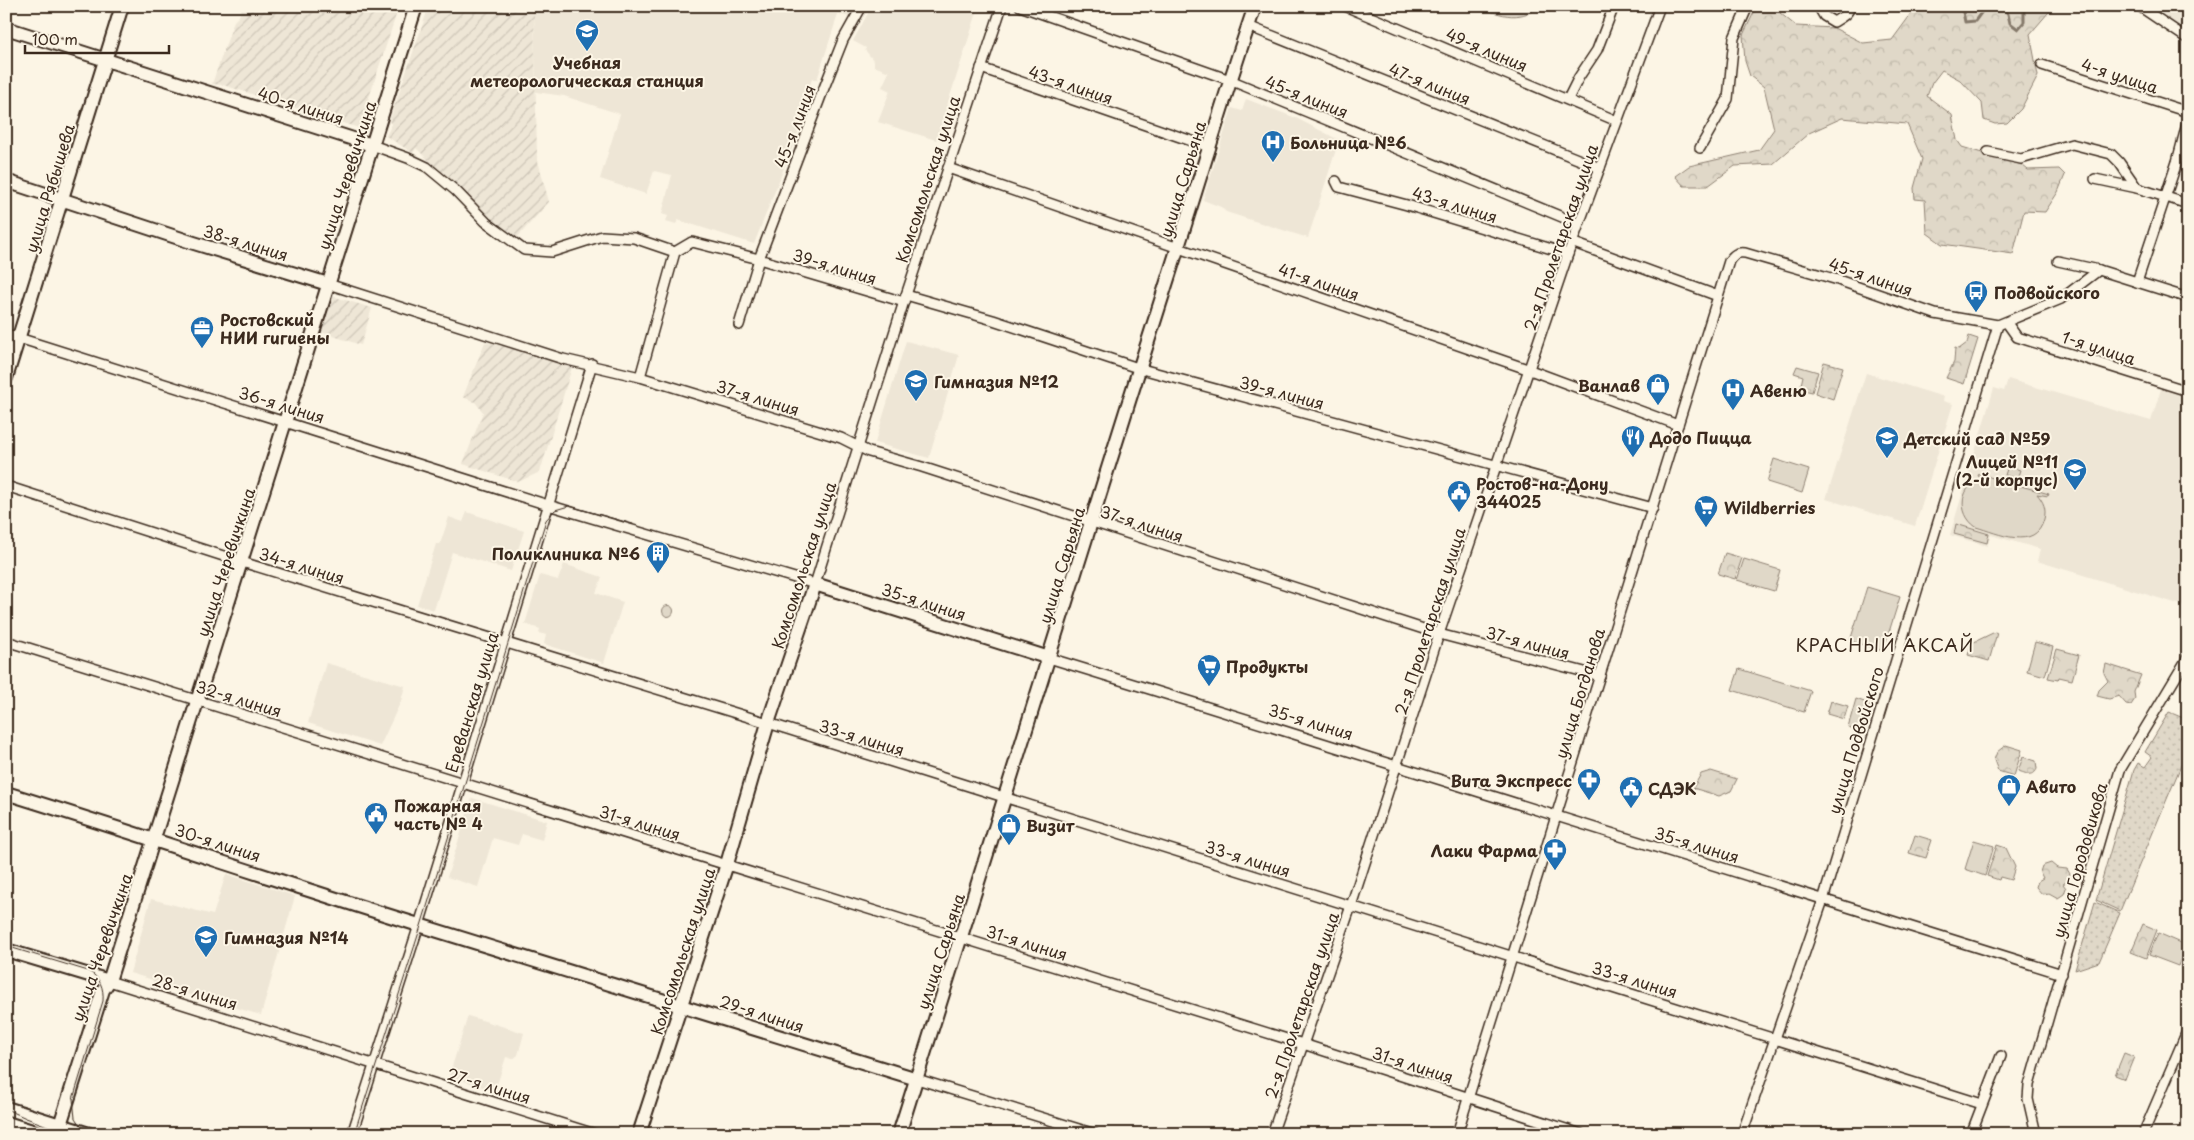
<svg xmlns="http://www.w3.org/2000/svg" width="2194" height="1140" font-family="'Playpen Sans',sans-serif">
  <defs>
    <pattern id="industrial-furrows" width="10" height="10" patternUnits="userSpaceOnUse" patternTransform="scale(1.25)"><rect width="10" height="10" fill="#eee6d6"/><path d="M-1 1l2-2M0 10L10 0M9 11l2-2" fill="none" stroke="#cdc5b7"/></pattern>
    <pattern id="grass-dots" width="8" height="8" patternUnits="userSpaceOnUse" patternTransform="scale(1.25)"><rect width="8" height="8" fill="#e0d8c8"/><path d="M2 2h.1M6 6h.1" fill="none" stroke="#c1baab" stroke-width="1.8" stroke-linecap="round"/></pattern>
    <pattern id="forest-crowns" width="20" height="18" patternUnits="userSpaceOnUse" patternTransform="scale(1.25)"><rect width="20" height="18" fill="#e0d8c8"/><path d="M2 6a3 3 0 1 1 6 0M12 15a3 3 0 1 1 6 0" fill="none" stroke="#c1baab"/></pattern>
  </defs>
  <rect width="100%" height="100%" fill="#fcf5e5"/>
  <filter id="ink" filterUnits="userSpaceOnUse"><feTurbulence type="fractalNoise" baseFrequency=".02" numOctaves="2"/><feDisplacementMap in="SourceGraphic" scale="10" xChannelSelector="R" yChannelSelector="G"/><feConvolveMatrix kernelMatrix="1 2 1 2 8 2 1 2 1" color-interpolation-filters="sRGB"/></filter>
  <g filter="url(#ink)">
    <!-- built -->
    <g fill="#eee6d6">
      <polygon points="532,6 856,6 850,17 838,14 817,80 812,79 797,123 801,125 754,244 678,220 676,224 666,221 668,216 662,214 672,175 654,171 646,194 600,179 620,114 564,96 536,92 534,12"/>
      <polygon points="872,6 979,6 936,140 878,122 890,91 882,87 889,72 874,66 874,61 865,50 866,48 853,41"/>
      <polygon points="2141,6 2188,6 2188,38"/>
      <polygon points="1246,99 1296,118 1339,140 1308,238 1226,212 1221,207 1203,200 1232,108 1242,111"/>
      <polygon points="906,341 959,355 929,458 875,443"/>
      <polygon points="1866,373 1944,397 1943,401 1953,404 1915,526 1826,499"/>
      <polygon points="2008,379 2151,421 2162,386 2188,395 2188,607 2037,561 2040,549 1991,535 1987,546 1950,535 1994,388 2004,391"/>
      <polygon points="467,512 524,531 511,571 452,552 434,610 417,605 436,544 440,544 449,517 463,522"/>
      <polygon points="564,564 602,577 596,593 623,602 604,663 544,644 546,635 539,633 540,629 525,624 540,575 558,580"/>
      <polygon points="326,663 405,686 401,701 380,746 308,723"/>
      <polygon points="472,798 547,821 542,840 522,834 518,845 493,838 478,887 447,877"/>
      <polygon points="226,874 295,896 261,1015 153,984 153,980 130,973 151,899 213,915"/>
      <polygon points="468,1016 524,1033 518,1055 513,1059 506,1057 495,1091 449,1076"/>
    </g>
    <!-- industrial -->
    <g fill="url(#industrial-furrows)">
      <polygon points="243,6 399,6 359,128 223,85 212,84 234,21 239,16"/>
      <polygon points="429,6 532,6 534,12 537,157 549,202 515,240 493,224 416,148 413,153 386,136 392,124 389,122"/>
      <polygon points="332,296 372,308 361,345 321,332"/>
      <polygon points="485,342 509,347 572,367 540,472 518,482 463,464 483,412 475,402 463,397"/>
    </g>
    <!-- grass -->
    <g fill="url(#grass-dots)" stroke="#8e8173">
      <polygon points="2169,712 2188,720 2188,749 2120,911 2096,900 2134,770 2138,763 2145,767 2152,757 2145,752"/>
      <polygon points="2095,902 2120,913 2099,962 2075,970"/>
    </g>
    <!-- forest -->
    <g fill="url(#forest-crowns)" stroke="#8e8173">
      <path d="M1473 6H1541C1515 24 1500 13 1473 6Z"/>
      <polygon points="1757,6 1784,6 1780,13 1796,26 1834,28 1863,43 1892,40 1917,6 2054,6 2030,34 2038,76 2021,109 2007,123 1995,124 1984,120 1982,103 1960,80 1942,70 1932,83 1927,96 1952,115 1957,140 1962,147 2022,165 2028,170 2059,169 2065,175 2058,192 2045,212 2024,211 2013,254 1942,244 1927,233 1925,200 1915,199 1914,188 1922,159 1907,124 1842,118 1809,133 1773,164 1735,166 1708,186 1684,186 1675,176 1689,166 1759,150 1774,129 1764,87 1750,76 1745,61 1743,35"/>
      <polygon points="1969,336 1978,339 1964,384 1946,378 1954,362 1955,348 1959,349 1967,343"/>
      <polygon points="1824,362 1843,367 1833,399 1815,393"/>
      <polygon points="1797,366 1818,372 1812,392 1800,389 1803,376 1794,373"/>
      <polygon points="2008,466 2020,470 2017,479 2005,475"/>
      <polygon points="1956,524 1989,534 1987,543 1954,534"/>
      <polygon points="1725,553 1742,558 1735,579 1718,574"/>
      <circle cx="668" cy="611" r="5.5"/>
      <polygon points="1995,632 1997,633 1989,661 1968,655 1972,643"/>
      <polygon points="2057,649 2079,655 2072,680 2059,677 2058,680 2048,678"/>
      <polygon points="2106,664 2141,675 2134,692 2135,699 2131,705 2126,704 2119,696 2109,699 2097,696 2099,690 2108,681 2104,673"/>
      <polygon points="1831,701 1848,706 1844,719 1827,714"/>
      <polygon points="2006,745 2022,750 2014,776 1998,771 1994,760 1997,752"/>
      <path d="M2023 757 2036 761 2037 769C2033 778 2026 773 2018 771Z"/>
      <polygon points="1711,771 1737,779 1731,791 1719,796 1693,788 1701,774"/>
      <polygon points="1915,835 1932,840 1926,858 1909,853"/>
      <polygon points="1997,845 2006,848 2015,867 2011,880 2000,877 1999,880 1987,876"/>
      <polygon points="2051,863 2057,868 2067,869 2070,874 2068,881 2063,884 2066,888 2064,894 2058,898 2049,893 2042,894 2036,887 2038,881 2043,878 2040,872 2042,866"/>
      <polygon points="2143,924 2157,930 2146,958 2131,952"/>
      <polygon points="2124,1053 2134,1057 2125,1079 2115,1075"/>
    </g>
    <!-- pitch -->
    <g fill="#e0d8c8" stroke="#8e8173">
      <polygon points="1774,459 1809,470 1802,493 1767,482"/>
      <path d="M1979 474 2049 494 2048 496 2037 494C2043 501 2047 509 2044 519 2036 552 1997 533 1976 527 1956 513 1960 485 1983 478L1978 476Z"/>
      <polygon points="1744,559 1780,570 1774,591 1737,580"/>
      <polygon points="1867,587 1900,597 1883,651 1850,641"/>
      <polygon points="2035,642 2053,647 2045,676 2027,671"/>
      <polygon points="1739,669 1811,691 1804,712 1732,690"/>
      <polygon points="1856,699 1870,704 1862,731 1848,727"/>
      <polygon points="1974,840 1994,846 1985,876 1965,869"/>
      <polygon points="2158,933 2186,945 2178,966 2149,955"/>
    </g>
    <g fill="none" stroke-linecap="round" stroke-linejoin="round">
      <!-- stream -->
      <g stroke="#85796b" stroke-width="3">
        <polyline points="1956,6 1963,12 1965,22 1975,21 1986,6"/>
        <polyline points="2003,6 2008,14 2010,23 2018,29 2024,22 2024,6"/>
      </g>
      <!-- street casing -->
      <g stroke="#3b2a1e" stroke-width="12">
        <g id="street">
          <polyline points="1020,6 1230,80 1579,224"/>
          <polyline points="1345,6 1617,121"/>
          <path d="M1818 6 1824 16 1834 22C1840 18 1849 14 1850 6"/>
          <polyline points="2139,6 2188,39"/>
          <polyline points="1248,26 1600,168"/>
          <polyline points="2042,65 2188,112"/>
          <polyline points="981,68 1209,147"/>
          <polyline points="1568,99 1579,77 1597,50 1614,6"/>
          <polyline points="372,145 408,158 427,167 456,191 486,222 524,250 552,252 602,236 634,238 675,252"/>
          <polyline points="1700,148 1728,99 1734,38 1748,6"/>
          <polyline points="1988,152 2021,159 2072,144 2111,154 2119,162 2137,188 2188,204"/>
          <polyline points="948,168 1530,370 1678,425"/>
          <polyline points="2095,179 2137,188"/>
          <polyline points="1336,181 1339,187 1407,205 1568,254"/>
          <polyline points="1574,243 1718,296"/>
          <polyline points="2058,261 2099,270 2188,298"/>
          <polyline points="2137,282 2177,162 2188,120"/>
          <polyline points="328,284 563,359 640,377 841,438 869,452 922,467 1439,634 1600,676"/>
          <polyline points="906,295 993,320 1138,368 1653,508"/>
          <polyline points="2007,323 2017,337 2188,391"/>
          <polyline points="739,325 759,259 824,88 843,40 862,6"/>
          <polyline points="6,334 548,505 815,584 906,295 1002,6"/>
          <polyline points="640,377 675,252 692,242 759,259 904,302"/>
          <polyline points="6,486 242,562 768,723 1982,1104"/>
          <polyline points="6,641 1303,1044 1581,1134"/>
          <path d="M1049 658C1387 762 1724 869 2062 974"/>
          <polyline points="109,981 595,1134"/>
          <polyline points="917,1079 1095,1134"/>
          <polyline points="352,1134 419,925 592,364"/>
          <polyline points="1272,1134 1351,906 1439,634 1568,254 1660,6"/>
          <path d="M1457 1134 1729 261C1734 254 1737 252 1745 253L1838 280 1935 314 1998 325 2061 299 2099 270"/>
          <polyline points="1742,1134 1823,900 1998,325"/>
          <polyline points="1971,1134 2001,1056"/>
          <polyline points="2036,1134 2028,1099 2029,1085 2120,770 2188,657"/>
          <polyline points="2143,1134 2188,1029"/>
        </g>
      </g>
      <!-- secondary casing -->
      <g stroke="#3b2a1e" stroke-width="16">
        <g id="secondary">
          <polyline points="6,28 372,145"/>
          <polyline points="6,181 194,243 328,284"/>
          <polyline points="6,378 122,6"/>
          <path d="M6 793C145 836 283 883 422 926 587 978 752 1027 917 1079"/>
          <polyline points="6,950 109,981"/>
          <polyline points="6,1108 89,1134"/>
          <polyline points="60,1125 103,990 109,981 416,6"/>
          <polyline points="639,1134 727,864 768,723 815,584 1049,658"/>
          <path d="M899 1134C993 839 1083 544 1177 250 1203 169 1227 87 1255 6"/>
        </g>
      </g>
      <!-- street -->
      <use href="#street" stroke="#fcf5e5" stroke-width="9"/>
      <!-- secondary -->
      <use href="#secondary" stroke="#fcf5e5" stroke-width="12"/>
      <!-- tram -->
      <g stroke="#3b2a1e" stroke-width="1">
        <path d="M6 946 88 971C100 977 104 988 103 1001L73 1099 75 1118 86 1134"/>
        <polyline points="6,1109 26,1118 69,1134"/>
        <polyline points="354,1134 421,926 546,520 555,510 569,506 633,524"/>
      </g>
    </g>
  </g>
  <!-- icons -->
  <defs>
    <g id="school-pin" transform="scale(1.25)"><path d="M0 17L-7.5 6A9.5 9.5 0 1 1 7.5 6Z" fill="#1f6fb2" stroke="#fcf5e5"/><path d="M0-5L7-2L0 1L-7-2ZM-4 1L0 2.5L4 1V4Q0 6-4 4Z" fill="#fff"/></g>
    <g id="hospital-pin" transform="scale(1.25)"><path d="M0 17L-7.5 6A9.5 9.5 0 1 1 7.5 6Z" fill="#1f6fb2" stroke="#fcf5e5"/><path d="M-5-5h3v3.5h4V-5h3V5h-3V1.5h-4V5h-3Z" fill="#fff"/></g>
    <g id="bus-pin" transform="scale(1.25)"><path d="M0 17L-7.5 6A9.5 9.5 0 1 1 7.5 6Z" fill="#1f6fb2" stroke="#fcf5e5"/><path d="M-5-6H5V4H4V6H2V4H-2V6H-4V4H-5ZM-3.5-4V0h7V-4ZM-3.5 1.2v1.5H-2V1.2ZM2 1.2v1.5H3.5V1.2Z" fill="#fff"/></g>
    <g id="office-pin" transform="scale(1.25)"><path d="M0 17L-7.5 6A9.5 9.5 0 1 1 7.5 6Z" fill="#1f6fb2" stroke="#fcf5e5"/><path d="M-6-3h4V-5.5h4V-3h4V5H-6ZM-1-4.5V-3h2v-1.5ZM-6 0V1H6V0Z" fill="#fff"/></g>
    <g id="shop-pin" transform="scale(1.25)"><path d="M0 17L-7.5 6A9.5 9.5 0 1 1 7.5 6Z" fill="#1f6fb2" stroke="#fcf5e5"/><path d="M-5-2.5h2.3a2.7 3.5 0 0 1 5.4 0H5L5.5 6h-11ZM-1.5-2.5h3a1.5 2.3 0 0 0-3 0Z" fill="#fff"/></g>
    <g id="restaurant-pin" transform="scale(1.25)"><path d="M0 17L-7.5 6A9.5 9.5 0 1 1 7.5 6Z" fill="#1f6fb2" stroke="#fcf5e5"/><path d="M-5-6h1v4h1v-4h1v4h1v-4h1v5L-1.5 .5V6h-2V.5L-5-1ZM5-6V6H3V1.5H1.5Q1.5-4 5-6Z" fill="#fff"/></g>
    <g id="civic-pin" transform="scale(1.25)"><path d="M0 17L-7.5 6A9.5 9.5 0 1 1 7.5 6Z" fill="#1f6fb2" stroke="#fcf5e5"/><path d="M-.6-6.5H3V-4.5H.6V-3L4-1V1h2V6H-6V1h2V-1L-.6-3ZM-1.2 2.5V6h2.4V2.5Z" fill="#fff"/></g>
    <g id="supermarket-pin" transform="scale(1.25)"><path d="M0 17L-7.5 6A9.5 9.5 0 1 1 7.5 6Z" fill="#1f6fb2" stroke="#fcf5e5"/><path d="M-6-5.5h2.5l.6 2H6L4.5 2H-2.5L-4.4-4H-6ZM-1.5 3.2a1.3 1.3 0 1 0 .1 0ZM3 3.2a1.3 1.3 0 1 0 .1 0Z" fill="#fff"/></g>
    <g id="building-pin" transform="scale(1.25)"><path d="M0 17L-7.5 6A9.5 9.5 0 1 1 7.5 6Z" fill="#1f6fb2" stroke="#fcf5e5"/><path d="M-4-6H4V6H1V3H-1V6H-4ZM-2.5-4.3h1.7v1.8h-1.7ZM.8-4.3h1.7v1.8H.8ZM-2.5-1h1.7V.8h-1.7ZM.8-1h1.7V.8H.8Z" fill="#fff"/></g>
    <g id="pharmacy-pin" transform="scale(1.25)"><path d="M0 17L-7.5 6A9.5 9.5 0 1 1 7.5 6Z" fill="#1f6fb2" stroke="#fcf5e5"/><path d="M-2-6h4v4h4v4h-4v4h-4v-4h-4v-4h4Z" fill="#fff"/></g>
  </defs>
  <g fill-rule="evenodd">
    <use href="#school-pin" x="587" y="31"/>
    <use href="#hospital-pin" x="1273" y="142"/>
    <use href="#bus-pin" x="1976" y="292"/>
    <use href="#office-pin" x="202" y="328"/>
    <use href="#school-pin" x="916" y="381"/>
    <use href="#shop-pin" x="1658" y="385"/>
    <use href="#hospital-pin" x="1733" y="390"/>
    <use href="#restaurant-pin" x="1633" y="437"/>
    <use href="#school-pin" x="1887" y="438"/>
    <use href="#school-pin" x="2075" y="470"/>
    <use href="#civic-pin" x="1459" y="492"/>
    <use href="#supermarket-pin" x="1706" y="507"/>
    <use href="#building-pin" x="658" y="553"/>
    <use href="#supermarket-pin" x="1209" y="666"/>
    <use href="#pharmacy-pin" x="1589" y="780"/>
    <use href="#shop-pin" x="2009" y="786"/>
    <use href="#civic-pin" x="1631" y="788"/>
    <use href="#civic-pin" x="376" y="814"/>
    <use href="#shop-pin" x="1009" y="825"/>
    <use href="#pharmacy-pin" x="1555" y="850"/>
    <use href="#school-pin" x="206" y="937"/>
  </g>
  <g text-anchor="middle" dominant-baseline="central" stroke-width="4" stroke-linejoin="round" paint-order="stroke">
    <!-- street labels -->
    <g font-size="16" fill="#3b2a1e" stroke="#fcf5e5">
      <text transform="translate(1487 49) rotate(23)">49-я линия</text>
      <text transform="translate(2120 75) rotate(18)">4-я улица</text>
      <text transform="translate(1430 83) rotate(22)">47-я линия</text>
      <text transform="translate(1071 84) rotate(19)">43-я линия</text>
      <text transform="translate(1307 96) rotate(22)">45-я линия</text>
      <text transform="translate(301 105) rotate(18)">40-я линия</text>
      <text transform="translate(794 126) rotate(-69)">45-я линия</text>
      <text transform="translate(346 175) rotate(-72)">улица Черевичкина</text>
      <text transform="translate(927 179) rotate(-72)">Комсомольская улица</text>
      <text transform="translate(1182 179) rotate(-73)">улица Сарьяна</text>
      <text transform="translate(49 188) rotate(-73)">улица Рябышева</text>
      <text transform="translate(1455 204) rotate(17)">43-я линия</text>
      <text transform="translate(1560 237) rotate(-71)">2-я Пролетарская улица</text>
      <text transform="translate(246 242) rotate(17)">38-я линия</text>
      <text transform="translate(835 266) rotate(17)">39-я линия</text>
      <text transform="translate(1871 276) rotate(19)">45-я линия</text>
      <text transform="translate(1319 281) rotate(19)">41-я линия</text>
      <text transform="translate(2099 347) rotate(18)">1-я улица</text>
      <text transform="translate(1282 392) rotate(15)">39-я линия</text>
      <text transform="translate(758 397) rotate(17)">37-я линия</text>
      <text transform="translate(282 404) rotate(17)">36-я линия</text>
      <text transform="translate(1142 523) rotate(18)">37-я линия</text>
      <text transform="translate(225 562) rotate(-72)">улица Черевичкина</text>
      <text transform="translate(302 565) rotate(17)">34-я линия</text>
      <text transform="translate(803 565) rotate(-72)">Комсомольская улица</text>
      <text transform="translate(1061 565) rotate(-73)">улица Сарьяна</text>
      <text transform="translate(924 601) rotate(18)">35-я линия</text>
      <text transform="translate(1429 621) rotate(-72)">2-я Пролетарская улица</text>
      <text transform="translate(1528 642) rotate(15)">37-я линия</text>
      <text transform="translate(1579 693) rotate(-73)">улица Богданова</text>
      <text transform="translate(239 698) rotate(17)">32-я линия</text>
      <text transform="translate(471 702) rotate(-73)">Ереванская улица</text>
      <text transform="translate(1311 721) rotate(17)">35-я линия</text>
      <text transform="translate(862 737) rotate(17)">33-я линия</text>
      <text transform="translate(1855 740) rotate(-73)">улица Подвойского</text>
      <text transform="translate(640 822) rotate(17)">31-я линия</text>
      <text transform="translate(218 842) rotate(18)">30-я линия</text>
      <text transform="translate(1697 844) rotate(17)">35-я линия</text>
      <text transform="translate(1248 858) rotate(17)">33-я линия</text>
      <text transform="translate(2079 860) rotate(-74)">улица Городовикова</text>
      <text transform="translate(1027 942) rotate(17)">31-я линия</text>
      <text transform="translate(101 947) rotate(-71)">улица Черевичкина</text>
      <text transform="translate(682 951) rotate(-72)">Комсомольская улица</text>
      <text transform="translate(940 951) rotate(-72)">улица Сарьяна</text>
      <text transform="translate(1635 979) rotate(17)">33-я линия</text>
      <text transform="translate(195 991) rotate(17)">28-я линия</text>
      <text transform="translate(1301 1005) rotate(-71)">2-я Пролетарская улица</text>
      <text transform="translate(762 1013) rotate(18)">29-я линия</text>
      <text transform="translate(1413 1064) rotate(18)">31-я линия</text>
      <text transform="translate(489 1085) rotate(17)">27-я линия</text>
    </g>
    <!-- poi labels -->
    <g font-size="16" font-weight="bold" fill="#3b2a1e" stroke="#fcf5e5" text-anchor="start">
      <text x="587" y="62" text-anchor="middle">Учебная<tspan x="587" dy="18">метеорологическая станция</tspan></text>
      <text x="1290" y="142">Больница №6</text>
      <text x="1994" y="292">Подвойского</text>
      <text x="220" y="319">Ростовский<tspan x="220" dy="18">НИИ гигиены</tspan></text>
      <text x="934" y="381">Гимназия №12</text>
      <text x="1640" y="385" text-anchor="end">Ванлав</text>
      <text x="1750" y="390">Авеню</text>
      <text x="1650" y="437">Додо Пицца</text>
      <text x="1904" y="438">Детский сад №59</text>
      <text x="2058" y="461" text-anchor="end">Лицей №11<tspan x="2058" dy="18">(2-й корпус)</tspan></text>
      <text x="1476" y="483">Ростов-на-Дону<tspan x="1476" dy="18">344025</tspan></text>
      <text x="1724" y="507">Wildberries</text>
      <text x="640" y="553" text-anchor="end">Поликлиника №6</text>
      <text x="1226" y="666">Продукты</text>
      <text x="1572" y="780" text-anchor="end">Вита Экспресс</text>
      <text x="2026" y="786">Авито</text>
      <text x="1648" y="788">СДЭК</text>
      <text x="394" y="805">Пожарная<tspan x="394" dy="18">часть № 4</tspan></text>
      <text x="1026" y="825">Визит</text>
      <text x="1538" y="850" text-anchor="end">Лаки Фарма</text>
      <text x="224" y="937">Гимназия №14</text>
    </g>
    <!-- neighbourhood labels -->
    <g font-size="18" letter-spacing="1" fill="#3b2a1e" stroke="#fcf5e5">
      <text x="1885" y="644">КРАСНЫЙ АКСАЙ</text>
    </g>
  </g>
  <!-- margin -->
  <rect width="2194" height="1140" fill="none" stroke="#fcf5e5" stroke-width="25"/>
  <rect x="12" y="12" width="2169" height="1115" fill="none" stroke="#3b2a1e" stroke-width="2" filter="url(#ink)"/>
  <!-- scale -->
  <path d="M25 45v8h144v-8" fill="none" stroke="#3b2a1e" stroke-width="2.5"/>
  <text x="32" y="45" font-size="15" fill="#3b2a1e" stroke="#fcf5e5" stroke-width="4" paint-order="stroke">100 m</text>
</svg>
